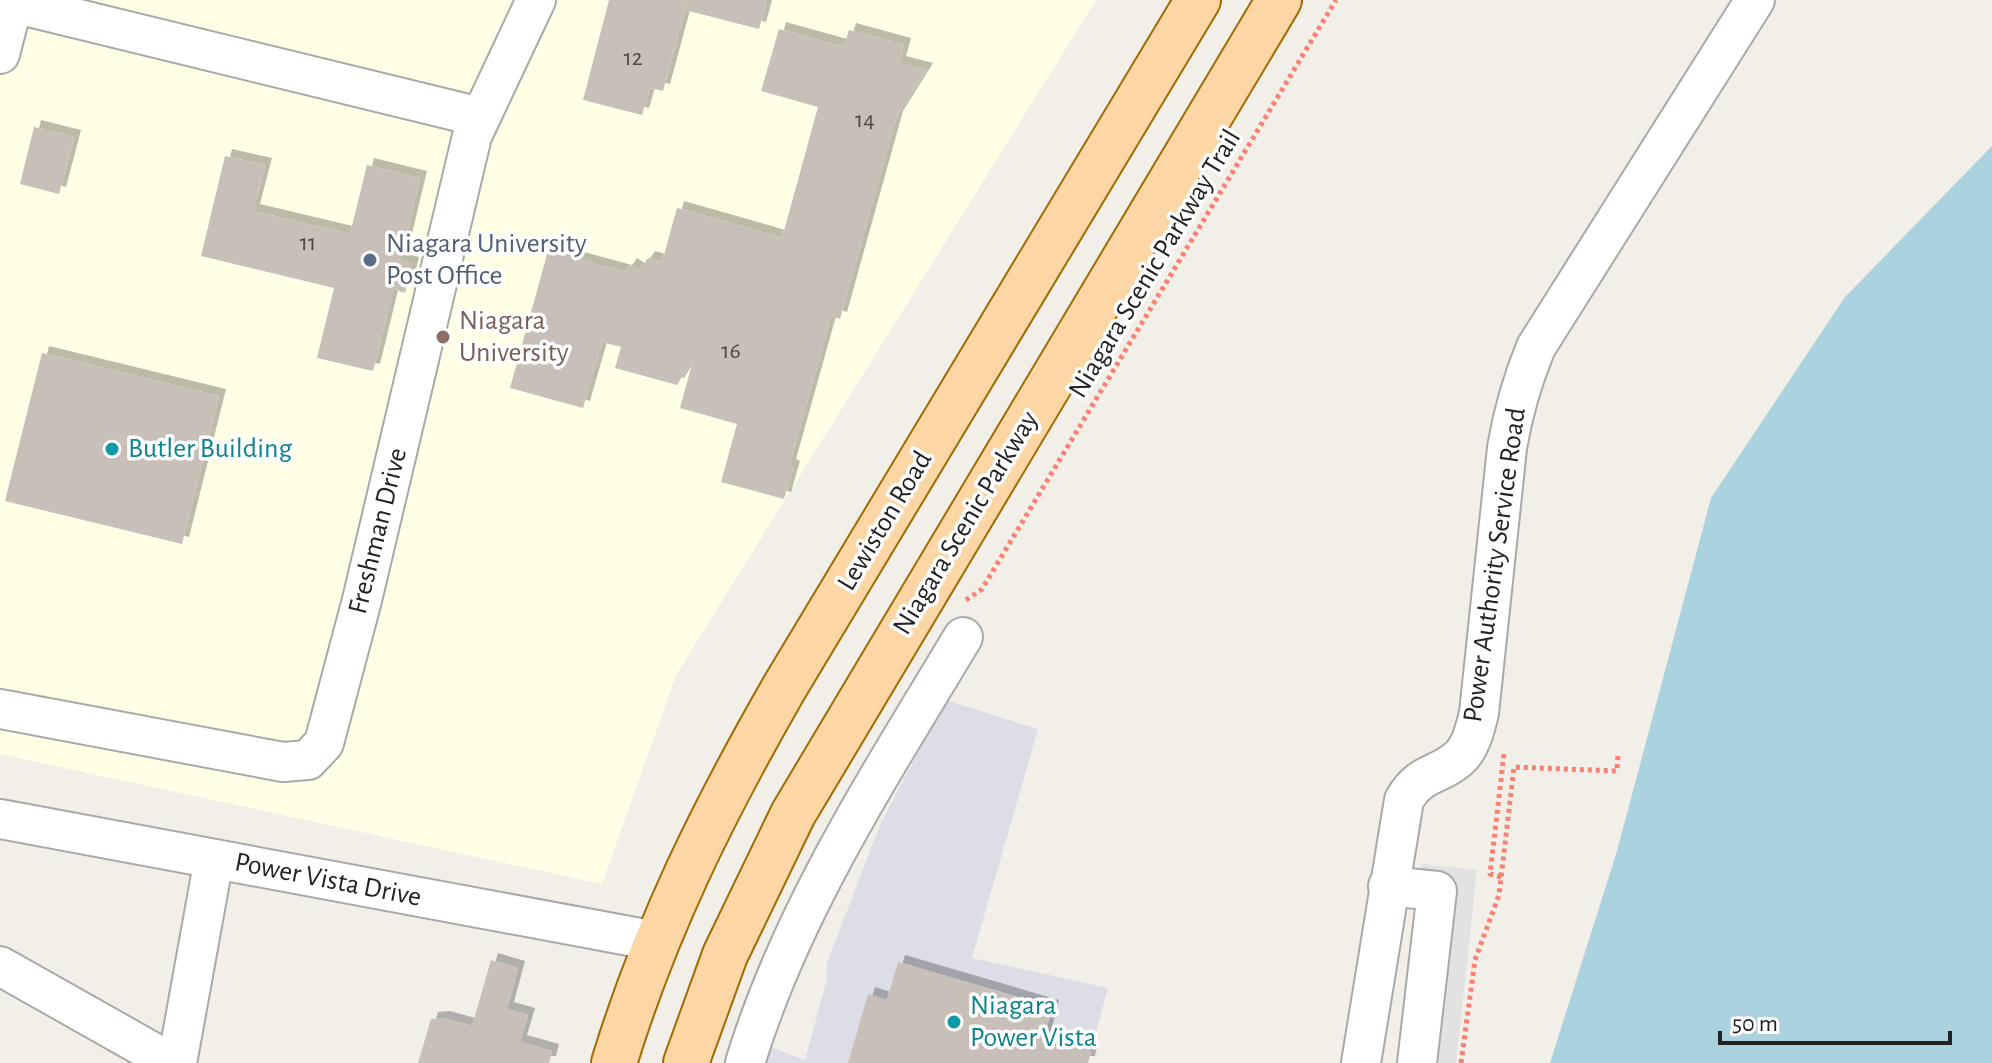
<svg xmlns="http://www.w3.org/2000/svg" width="1992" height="1063" font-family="'Alegreya Sans',sans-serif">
  <defs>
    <filter id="shadow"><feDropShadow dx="7" dy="-7" stdDeviation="0" flood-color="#0004"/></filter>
  </defs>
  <rect width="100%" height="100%" fill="#f2efe9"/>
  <!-- education -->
  <polygon fill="#ffffe5" points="0,0 1096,0 676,675 602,884 0,754"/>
  <!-- parking -->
  <polygon fill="#e2e2e2" points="1422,864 1477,870 1456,1063 1400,1063"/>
  <!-- plaza -->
  <polygon fill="#dddde8" points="945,700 1038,729 972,958 1108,988 1091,1051 1044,1038 1052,1007 899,962 887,1000 868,995 848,1063 760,1063 765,1045 805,1060 826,983 827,963 880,825"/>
  <!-- water -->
  <polygon fill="#aad3df" points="1992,146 1992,1063 1550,1063 1617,851 1711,498 1845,297"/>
  <!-- building -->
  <g fill="#c7bfb8" filter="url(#shadow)">
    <polygon points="609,0 683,0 692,2 692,0 767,0 759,29 685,10 663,91 650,88 642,115 583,100"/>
    <polygon points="779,29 844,47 849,30 904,45 899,63 926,70 896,118 840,319 831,316 789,466 793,468 784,499 721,482 737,424 680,408 694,357 677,385 615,368 621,347 602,342 583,408 510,388 548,251 625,272 630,265 639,271 648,258 662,262 677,208 782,238 818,107 761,91"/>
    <polygon points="34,127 74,137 59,194 20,184"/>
    <polygon points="225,156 265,165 253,211 350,234 367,165 420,178 400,261 412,264 405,293 393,289 373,371 317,358 334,288 201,256"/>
    <polygon points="42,353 219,396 182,544 5,501"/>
    <polygon points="491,960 518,968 507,1009 528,1015 520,1042 552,1051 549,1063 418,1063 431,1019 443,1018 472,1026"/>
    <polygon points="898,962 1052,1007 1044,1038 1091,1051 1088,1063 848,1063 868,994 887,1000"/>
  </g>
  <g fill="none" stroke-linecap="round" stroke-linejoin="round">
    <!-- minor casing -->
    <g stroke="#a9a9a9" stroke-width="42">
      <g id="minor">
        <polyline points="13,3 480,117"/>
        <polyline points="0,54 14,0"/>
        <polyline points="0,709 283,762 308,760 324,743 362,600 472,136 536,0"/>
        <polyline points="0,819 656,941"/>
        <polyline points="1388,886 1437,891 1417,1063"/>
        <polyline points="0,966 172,1063"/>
        <polyline points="177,1063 214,859"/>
        <path d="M745 1063C792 909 881 774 963 637"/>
        <path d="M1361 1063 1404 800C1421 771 1437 777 1458 759 1471 748 1475 729 1479 713L1507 448C1513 412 1522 381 1536 347L1755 0"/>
      </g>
    </g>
    <!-- major casing -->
    <g stroke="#a06b00" stroke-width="48">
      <g id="major">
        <path d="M614 1063C656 926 713 812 784 688L1198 0"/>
        <polyline points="686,1063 725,955 793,814 1279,0"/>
      </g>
    </g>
    <!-- path -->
    <g stroke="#fa8072" stroke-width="5" stroke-dasharray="4 4" stroke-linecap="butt">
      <polyline points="966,600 982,589 1336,0"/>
      <polyline points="1501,877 1490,874 1504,754"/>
      <polyline points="1461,1063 1475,960 1499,895 1514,767 1617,771 1618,755"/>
    </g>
    <!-- minor -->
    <use href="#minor" stroke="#fff" stroke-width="38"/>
    <!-- major -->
    <use href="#major" stroke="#fcd6a4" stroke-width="44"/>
  </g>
  <!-- markers -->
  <circle fill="#5c6f8a" stroke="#fff" stroke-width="3" cx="370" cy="260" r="8"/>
  <circle fill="#8d6e63" stroke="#fff" stroke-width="3" cx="443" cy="337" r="8"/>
  <g fill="#0f9aa8" stroke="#fff" stroke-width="3">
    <circle cx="112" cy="449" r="8"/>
    <circle cx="954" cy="1022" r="8"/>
  </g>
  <g text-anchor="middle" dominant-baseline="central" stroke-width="7" stroke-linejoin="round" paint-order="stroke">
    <!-- number labels -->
    <g font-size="24" fill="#4b4948">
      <text x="633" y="58">12</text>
      <text x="865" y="120">14</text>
      <text x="308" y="243">11</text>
      <text x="731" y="351">16</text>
    </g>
    <!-- service labels -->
    <g font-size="28" fill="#4e5e75" stroke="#fff" text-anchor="start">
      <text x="386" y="244">Niagara University<tspan x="386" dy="32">Post Office</tspan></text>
    </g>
    <!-- street labels -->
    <g font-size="28" fill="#222" stroke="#fff">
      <text transform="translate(1155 264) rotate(-59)">Niagara Scenic Parkway Trail</text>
      <text transform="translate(885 521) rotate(-59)">Lewiston Road</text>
      <text transform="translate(966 523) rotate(-59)">Niagara Scenic Parkway</text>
      <text transform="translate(378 531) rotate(-76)">Freshman Drive</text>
      <text transform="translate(1495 565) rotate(-82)">Power Authority Service Road</text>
      <text transform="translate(328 880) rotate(11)">Power Vista Drive</text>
    </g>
    <!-- education labels -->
    <g font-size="28" fill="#785e54" stroke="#fff" text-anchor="start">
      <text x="459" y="321">Niagara<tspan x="459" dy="32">University</tspan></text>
    </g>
    <!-- culture labels -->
    <g font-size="28" fill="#0d838f" stroke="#fff" text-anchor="start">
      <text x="128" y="449">Butler Building</text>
      <text x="970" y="1006">Niagara<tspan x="970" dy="32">Power Vista</tspan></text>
    </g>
  </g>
  <!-- scale -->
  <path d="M1720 1031v12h230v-12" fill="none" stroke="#222222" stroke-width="4"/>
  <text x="1732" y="1031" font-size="24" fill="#222222" stroke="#ffffff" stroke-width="6" paint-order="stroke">50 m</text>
</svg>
